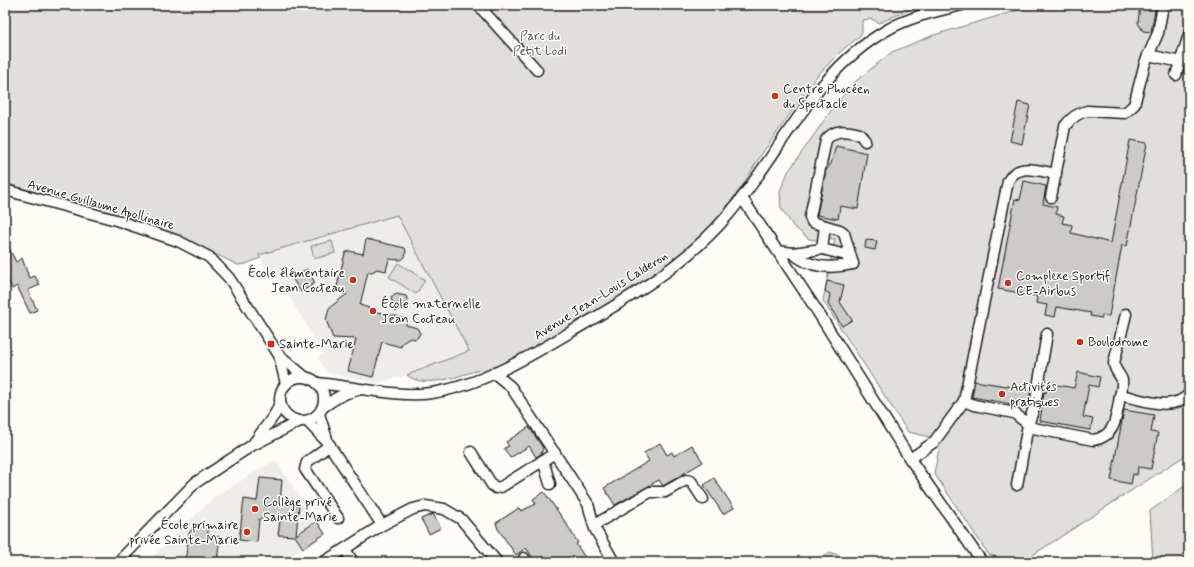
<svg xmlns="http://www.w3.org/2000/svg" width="1194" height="567" font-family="Mynerve,sans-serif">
  <rect width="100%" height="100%" fill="#fdfcf7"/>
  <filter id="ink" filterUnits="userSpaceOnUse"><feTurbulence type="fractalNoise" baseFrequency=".025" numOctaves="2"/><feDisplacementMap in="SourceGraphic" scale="8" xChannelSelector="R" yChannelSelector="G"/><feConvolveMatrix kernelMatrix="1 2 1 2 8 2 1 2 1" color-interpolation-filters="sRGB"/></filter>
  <g filter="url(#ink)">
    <!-- built -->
    <g fill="#eeede9">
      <polygon points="397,215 469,351 407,375 378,383 327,373 318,358 324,354 274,272 268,271 259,256"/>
      <polygon points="275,460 325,534 282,562 148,562 214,497"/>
    </g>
    <!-- green -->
    <g fill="#e0dfdb" stroke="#7e7e7c">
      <path d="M5 5H927L909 10 879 23 872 19 862 20V32L859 37 841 51 816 77 761 155 741 188 711 226 674 260 625 294 524 353 482 373 481 369C462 375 424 390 407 375L469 351 397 215 259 255 260 258 246 264 238 265 176 235 5 183Z"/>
      <polygon points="1035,5 1189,5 1189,453 1022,562 1020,562 989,555 934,473 939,449 930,437 908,432 823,301 835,239 827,238 827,242 809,239 793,226 781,208 780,191 788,172 835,105 856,81 892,52 934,35"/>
      <polygon points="332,241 335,253 314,259 311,246"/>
      <polygon points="398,263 425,280 416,294 389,277"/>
      <polygon points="1189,483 1189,562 1153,562 1150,511"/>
      <polygon points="830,552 856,562 815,562"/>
    </g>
    <!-- building -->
    <g fill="#cccbc8" stroke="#1c1c1c">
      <polygon points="1140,5 1156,5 1151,32 1143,31 1138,23"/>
      <polygon points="1018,102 1030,105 1022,144 1010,141"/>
      <polygon points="1130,140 1147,143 1127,246 1122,245 1109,316 1102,315 1102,318 1090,316 1091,313 1057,307 1055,317 1045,315 1047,305 1036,303 1037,296 998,289 1015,199 1020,200 1024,181 1046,186 1043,204 1057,207 1056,214 1064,216 1062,223 1072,225 1071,233 1111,243"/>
      <polygon points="836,146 867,153 858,209 840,206 838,219 817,215 826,170 831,164"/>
      <polygon points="366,239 405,248 406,252 405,257 401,260 389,259 386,271 377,269 372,272 368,272 360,305 369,308 369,310 407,319 406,325 417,328 420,333 418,337 415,339 410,338 402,343 401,347 382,342 373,377 348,371 356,339 333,338 326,320 329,308 347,294 336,291 345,253 349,251 363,254"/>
      <polygon points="5,240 16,262 22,258 29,278 35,276 40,285 28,290 37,310 30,313 17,286 12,289 5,273"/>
      <polygon points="866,240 877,241 875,250 865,248"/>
      <polygon points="307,269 315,283 301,292 292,278"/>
      <polygon points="827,281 844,285 840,302 852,320 842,326 828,304 830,294 825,291"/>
      <polygon points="396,294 406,296 408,302 396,312 391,298"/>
      <polygon points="1078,372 1100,377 1098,387 1089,385 1083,417 1093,419 1090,430 1040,421 1044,392 1046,393 1047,383 1074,388"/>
      <polygon points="975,381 1031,390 1027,407 972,397"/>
      <polygon points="1124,410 1154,415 1151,432 1158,433 1151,469 1138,467 1137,475 1133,474 1131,484 1111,480"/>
      <polygon points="529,427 543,448 541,454 536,457 529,446 510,458 504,448 509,446 506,442"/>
      <polygon points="660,443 667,455 672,452 674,456 692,445 703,462 663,486 659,480 615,505 604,488 649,461 644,453"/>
      <polygon points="260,478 282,480 280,503 299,506 296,535 317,521 325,534 303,548 295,536 278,535 280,521 259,519 257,542 239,540 244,499 257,501"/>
      <polygon points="714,478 734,508 723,514 704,485"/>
      <polygon points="544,492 566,523 578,543 576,544 588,562 536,562 526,548 516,555 498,529 496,523 519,508 521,511 536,504 533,499"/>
      <polygon points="433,514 441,528 429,534 421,519"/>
      <polygon points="197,524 208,525 208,535 220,537 217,562 185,562 189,533"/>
    </g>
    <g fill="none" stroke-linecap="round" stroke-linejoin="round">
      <!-- minor casing -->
      <g stroke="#1c1c1c" stroke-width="13">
        <g id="minor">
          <polyline points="478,5 537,70"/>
          <polyline points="1148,55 1181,62"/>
          <polyline points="1176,75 1189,35"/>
          <polyline points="5,190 116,220 178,241 209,257 229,278 279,355 305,377"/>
          <path d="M1051 197 1065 126C1071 118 1077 113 1087 111L1125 113 1134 105 1145 63 1158 33 1163 5"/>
          <polyline points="742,198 814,306 910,459 982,562"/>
          <polyline points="822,249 825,226"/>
          <polyline points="778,251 793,253 822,249 846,255 851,263"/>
          <path d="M793 253C809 268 832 269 853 264"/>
          <path d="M853 264 844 233 840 230 812 222 810 217 826 140C835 128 846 131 860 134L865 141"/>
          <polyline points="279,355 286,384"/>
          <polyline points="494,373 511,387 588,504 595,529 614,562"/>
          <circle cx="302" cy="399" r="22"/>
          <path d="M317 383C352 386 398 398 432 393 481 385 527 358 569 333 627 299 684 267 728 215 781 153 813 72 887 30 909 17 937 11 962 5"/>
          <path d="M1120 395C1142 399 1172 413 1189 394"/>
          <path d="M964 401 974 405 1014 413 1033 428 1093 440C1114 437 1116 420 1119 402 1120 395 1123 387 1122 380 1120 374 1114 370 1114 363L1126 314"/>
          <path d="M322 408C334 399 343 393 358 390"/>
          <polyline points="319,414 327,439"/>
          <polyline points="307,421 328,443 382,525"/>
          <polyline points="253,444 275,414 280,403"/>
          <polyline points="330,445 307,462 305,469 338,518"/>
          <polyline points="471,452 492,485 496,488 501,487 555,453"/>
          <path d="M910 459 934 442 964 401 1008 181C1018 162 1039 171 1056 174"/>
          <polyline points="543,460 550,484"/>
          <polyline points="1017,485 1028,425 1035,405 1047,334"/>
          <polyline points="594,525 650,492 665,492 686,480 691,481 703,499"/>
          <polyline points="345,549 353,562"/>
          <polyline points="524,558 526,562"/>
          <polyline points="118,562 195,483 251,446 300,421"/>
          <polyline points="324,562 382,525 413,509 425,506 444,509 461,519 497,562"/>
        </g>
      </g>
      <!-- minor -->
      <use href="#minor" stroke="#fdfcf7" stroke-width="10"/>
    </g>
  </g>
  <!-- markers -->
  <g fill="#c8321e" stroke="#fdfcf7" stroke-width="1.5">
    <circle cx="775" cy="96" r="4"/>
    <circle cx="353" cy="280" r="4"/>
    <circle cx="1008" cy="283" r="4"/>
    <circle cx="373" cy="311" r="4"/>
    <circle cx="1080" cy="342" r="4"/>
    <rect x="267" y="340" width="8" height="8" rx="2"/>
    <circle cx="1002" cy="394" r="4"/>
    <circle cx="255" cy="509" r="4"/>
    <circle cx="247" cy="532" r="4"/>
  </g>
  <g text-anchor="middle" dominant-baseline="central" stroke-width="3" stroke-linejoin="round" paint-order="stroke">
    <!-- park labels -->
    <g font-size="13" fill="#575655" stroke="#fdfcf7">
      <text x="540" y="36">Parc du<tspan x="540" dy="15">Petit Lodi</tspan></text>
    </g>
    <!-- poi labels -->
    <g font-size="13" fill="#1c1c1c" stroke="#fdfcf7" text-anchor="start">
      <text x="783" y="89">Centre Phocéen<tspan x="783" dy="15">du Spectacle</tspan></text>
      <text x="345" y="273" text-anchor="end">École élémentaire<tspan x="345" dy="15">Jean Cocteau</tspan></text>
      <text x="1016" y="276">Complexe Sportif<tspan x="1016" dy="15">CE-Airbus</tspan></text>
      <text x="381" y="304">École maternelle<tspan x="381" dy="15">Jean Cocteau</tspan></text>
      <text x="1088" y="342">Boulodrome</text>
      <text x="279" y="344">Sainte-Marie</text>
      <text x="1010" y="387">Activités<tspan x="1010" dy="15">pratiques</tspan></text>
      <text x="263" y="502">Collège privé<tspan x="263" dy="15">Sainte-Marie</tspan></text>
      <text x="239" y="525" text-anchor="end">École primaire<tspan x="239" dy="15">privée Sainte-Marie</tspan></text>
    </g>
    <!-- street labels -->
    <g font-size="13" fill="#1c1c1c" stroke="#fdfcf7">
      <text transform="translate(101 205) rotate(16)">Avenue Guillaume Apollinaire</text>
      <text transform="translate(601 296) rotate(-32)">Avenue Jean-Louis Calderon</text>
    </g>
  </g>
  <!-- margin -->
  <rect width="1194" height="567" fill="none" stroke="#fdfcf7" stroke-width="20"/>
  <rect x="10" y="10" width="1174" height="547" fill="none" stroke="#1c1c1c" stroke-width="1.5" filter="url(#ink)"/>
</svg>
